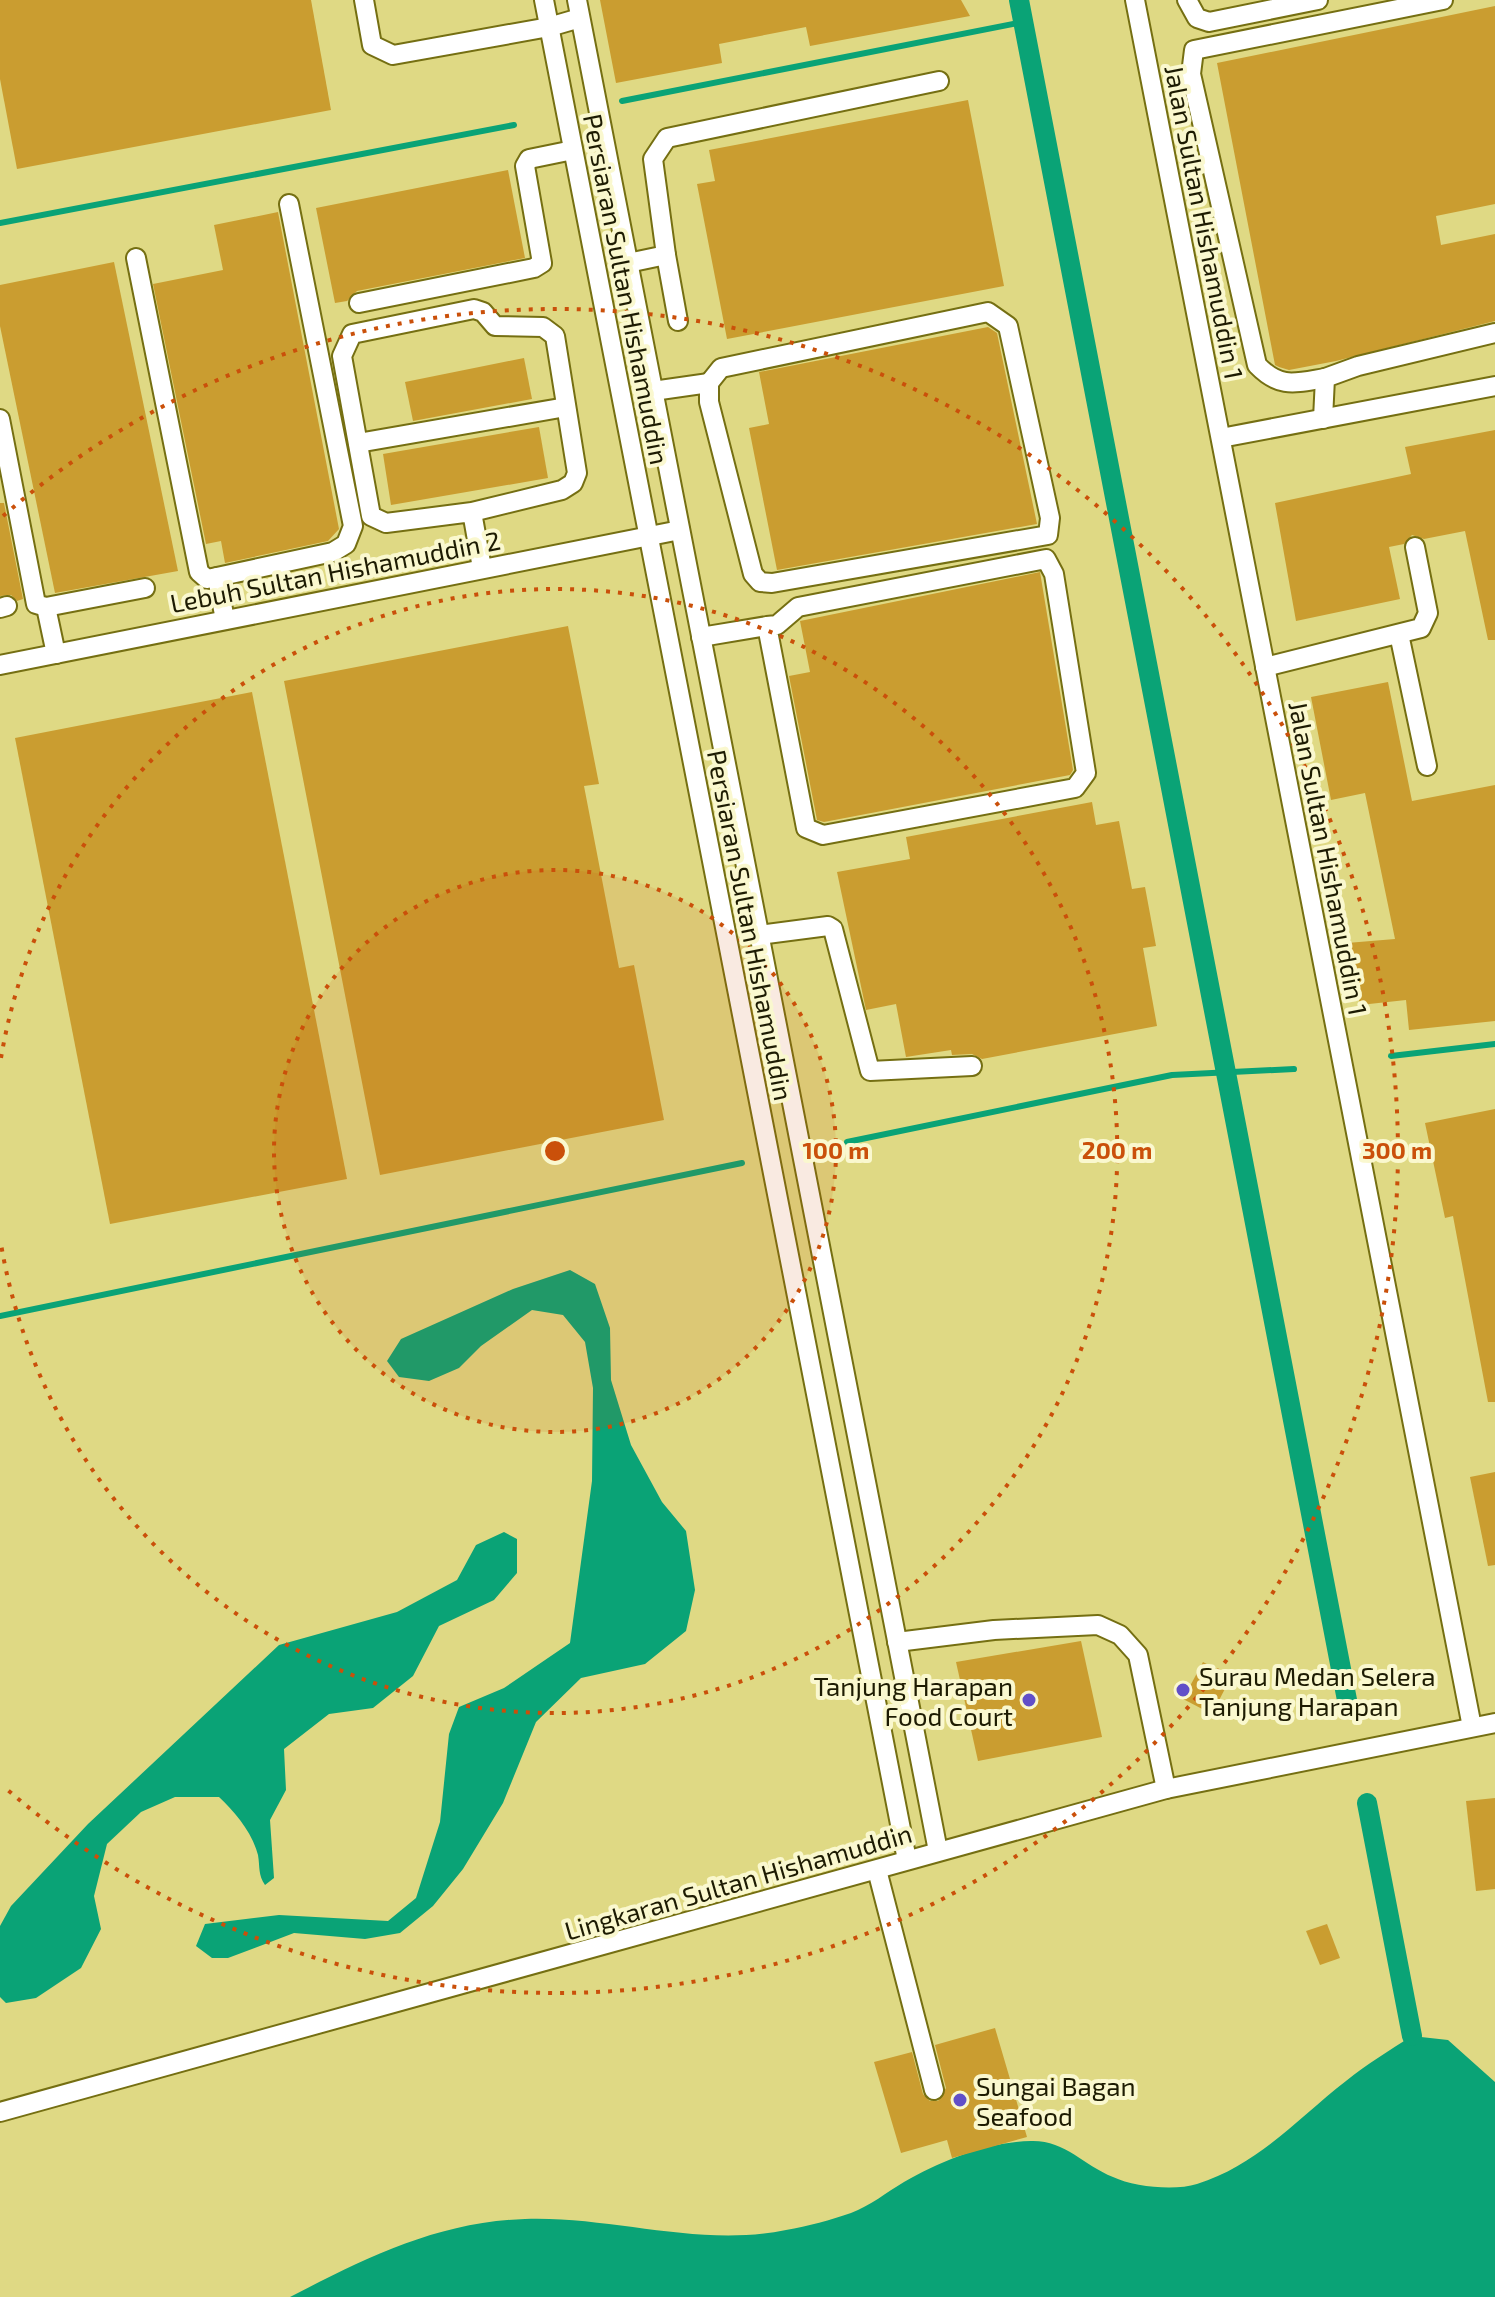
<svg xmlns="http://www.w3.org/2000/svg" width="1495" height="2297" font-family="'Exo 2',sans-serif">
  <rect width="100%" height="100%" fill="#dfd984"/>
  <!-- water -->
  <g fill="#0aa376">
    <polygon points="570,1270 595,1284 610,1328 611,1380 631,1445 662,1502 686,1531 695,1590 686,1631 645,1664 581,1678 536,1722 503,1803 463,1869 433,1906 400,1933 365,1939 294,1933 228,1958 212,1958 196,1946 205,1924 279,1915 388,1921 416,1898 440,1822 449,1734 459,1707 504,1688 570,1643 592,1481 593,1388 585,1342 563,1315 532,1310 481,1346 459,1368 429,1381 399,1377 387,1361 401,1339 513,1289"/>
    <path d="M504 1532 517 1539V1573L494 1600 439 1626 413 1676 373 1708 329 1714 284 1749 286 1790 270 1820 274 1878 265 1885C258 1875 260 1867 258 1855 252 1832 235 1812 219 1797H175L141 1812 107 1844 94 1896 101 1929 81 1968 36 1998 6 2003 0 1997V1926L11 1906 88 1824 279 1645 397 1612 457 1580 476 1545Z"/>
    <path d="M1412 2036 1448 2040 1495 2082V2297H290C366 2258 437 2222 525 2219 613 2216 699 2248 786 2230 808 2226 831 2220 851 2213 870 2206 887 2192 904 2182 941 2161 987 2142 1031 2141 1065 2140 1083 2165 1113 2177 1134 2187 1175 2191 1197 2184 1259 2164 1297 2119 1346 2081 1367 2064 1390 2050 1412 2036Z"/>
  </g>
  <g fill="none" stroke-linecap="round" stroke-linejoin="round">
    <!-- stream -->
    <g stroke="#0aa376" stroke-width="6">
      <polyline points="622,101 1023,22"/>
      <polyline points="0,223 514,125"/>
      <polyline points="1391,1056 1495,1044"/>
      <polyline points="847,1142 1172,1075 1294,1069"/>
      <polyline points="0,1316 742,1163"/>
    </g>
    <!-- canal -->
    <g stroke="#0aa376" stroke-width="20">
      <polyline points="1019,0 1347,1700"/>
      <polyline points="1367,1803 1412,2036"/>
    </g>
  </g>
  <!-- building -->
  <g fill="#ca9d30">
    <polygon points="0,0 311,0 331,110 17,169 0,79"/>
    <polygon points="600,0 961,0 970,16 810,46 806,27 719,44 722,63 616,83"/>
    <polygon points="1495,6 1495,204 1436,216 1441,245 1495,234 1495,321 1336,361 1289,370 1279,367 1275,365 1217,63"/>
    <polygon points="968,100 1004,286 727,339 697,184 715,181 709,150"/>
    <polygon points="508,170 525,258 357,291 347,301 335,303 316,208"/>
    <polygon points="278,212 339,529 328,541 225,563 221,541 206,544 153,284 223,270 214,225"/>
    <polygon points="114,262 178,571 55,593 0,326 0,285"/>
    <polygon points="988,327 997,333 1037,524 777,570 749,428 769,424 759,372"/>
    <polygon points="524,358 532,399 413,421 405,382"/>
    <polygon points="539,427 548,478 391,505 383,454"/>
    <polygon points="1495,430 1495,640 1488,640 1465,531 1424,539 1412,535 1404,544 1389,547 1400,599 1296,621 1275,503 1411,474 1405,447"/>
    <polygon points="0,503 4,503 23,599 17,601 11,595 0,596"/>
    <polygon points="1040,572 1073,770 1070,775 824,822 817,820 789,676 810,672 800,621"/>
    <polygon points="568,626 599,784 584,786 619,968 634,965 664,1120 380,1175 284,681"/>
    <polygon points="1388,682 1412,801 1495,785 1495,1021 1409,1030 1406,1000 1360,1005 1347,943 1395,939 1365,793 1331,800 1311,697"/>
    <polygon points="252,692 347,1179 110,1224 15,738"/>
    <polygon points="1092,802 1096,825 1119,821 1132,889 1145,887 1156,946 1143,948 1157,1026 982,1059 972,1054 952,1055 951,1050 906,1057 896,1004 866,1010 837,872 910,859 906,837"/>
    <polygon points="1495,1109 1495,1402 1488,1402 1453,1216 1445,1218 1425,1123"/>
    <polygon points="1495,1472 1495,1565 1488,1566 1470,1477"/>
    <polygon points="1081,1641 1102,1737 978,1761 956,1662"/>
    <polygon points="1203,1662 1231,1677 1212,1714 1183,1699"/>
    <polygon points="1495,1798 1495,1889 1476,1891 1466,1801"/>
    <polygon points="1327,1924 1340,1958 1320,1965 1306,1931"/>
    <polygon points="995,2028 1027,2137 952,2158 947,2140 901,2153 874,2062 912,2052 923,2094 930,2101 938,2101 946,2088 935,2045"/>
  </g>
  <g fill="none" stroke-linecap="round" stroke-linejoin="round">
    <!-- minor casing -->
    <g stroke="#756f12" stroke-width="22">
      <g id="minor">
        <polyline points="364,0 372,45 393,55 549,27 580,18"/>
        <polyline points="544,0 907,1860"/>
        <polyline points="577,0 938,1851"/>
        <polyline points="1135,0 1472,1727"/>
        <polyline points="1187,0 1197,18 1209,22 1318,0"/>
        <polyline points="666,255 678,321"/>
        <polyline points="136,258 199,572 207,579 217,577"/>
        <polyline points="628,263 666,255 653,159 667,138 939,81"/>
        <polyline points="359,303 534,268 542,263 525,166 529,159 573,150"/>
        <polygon points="988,312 1008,326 1050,518 1048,535 772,583 760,582 753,574 709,402 709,383 721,368"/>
        <path d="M1325 378C1295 383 1280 389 1257 365L1191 74 1194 50 1443 0"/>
        <polyline points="653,391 709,383"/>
        <polyline points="0,419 36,604 46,607 56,654"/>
        <polyline points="1323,419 1325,378 1358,366 1495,333"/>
        <polyline points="1221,438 1495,386"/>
        <polyline points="358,443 566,407"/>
        <polyline points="472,512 386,523 371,516 342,356 352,334 474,309 483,312 495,326 543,327 555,336 577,473 573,483 562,490 472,512 482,568"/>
        <polyline points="46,607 145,588"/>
        <polyline points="0,608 7,606"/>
        <polyline points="225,620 217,577 333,552 346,544 353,526 289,204"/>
        <polyline points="1399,634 1427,766"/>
        <polyline points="701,637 767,626 777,625 798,607 1046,559 1054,574 1086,773 1075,788 823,835 806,828 767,626"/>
        <polyline points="0,665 680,530"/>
        <polyline points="1265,667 1421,628 1428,613 1415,547"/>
        <polyline points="759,935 828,926 833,929 870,1071 972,1066"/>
        <polyline points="897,1642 994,1630 1098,1625 1120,1635 1138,1655 1166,1789"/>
        <polyline points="877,1870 934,2090"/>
        <polyline points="0,2112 1166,1789 1495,1723"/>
      </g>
    </g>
    <!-- minor -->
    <use href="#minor" stroke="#fff" stroke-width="18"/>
  </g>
  <!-- distance rings -->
  <circle cx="555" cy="1151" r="281" fill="#ca500a" fill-opacity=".12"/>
  <g fill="none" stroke="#ca500a" stroke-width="4" stroke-dasharray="4 8">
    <circle cx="555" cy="1151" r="281"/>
    <path d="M1 1058A562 562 0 1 1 1 1244"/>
    <path d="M3 516A842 842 0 1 1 3 1786"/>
  </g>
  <!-- markers -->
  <g fill="#614fc8" stroke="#faf8cf" stroke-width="3">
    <circle cx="1183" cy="1690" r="8"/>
    <circle cx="1029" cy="1700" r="8"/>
    <circle cx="960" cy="2100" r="8"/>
  </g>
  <g text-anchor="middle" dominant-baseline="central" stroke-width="8" stroke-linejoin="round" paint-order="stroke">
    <!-- street labels -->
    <g font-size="26" fill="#1d1b02" stroke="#faf8cf">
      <text transform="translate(1205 222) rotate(79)">Jalan Sultan Hishamuddin 1</text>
      <text transform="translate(627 289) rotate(79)">Persiaran Sultan Hishamuddin</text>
      <text transform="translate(335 571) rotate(-11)">Lebuh Sultan Hishamuddin 2</text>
      <text transform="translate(1329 858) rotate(79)">Jalan Sultan Hishamuddin 1</text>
      <text transform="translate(751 925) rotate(79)">Persiaran Sultan Hishamuddin</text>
      <text transform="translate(738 1881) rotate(-16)">Lingkaran Sultan Hishamuddin</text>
    </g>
    <!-- poi labels -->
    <g font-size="26" fill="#1d1b02" stroke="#faf8cf" text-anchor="start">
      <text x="1199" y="1675">Surau Medan Selera<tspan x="1199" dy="30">Tanjung Harapan</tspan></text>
      <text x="1013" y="1685" text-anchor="end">Tanjung Harapan<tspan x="1013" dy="30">Food Court</tspan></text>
      <text x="976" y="2085">Sungai Bagan<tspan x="976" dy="30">Seafood</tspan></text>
    </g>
  </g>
  <circle cx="555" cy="1151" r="12" fill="#ca500a" stroke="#faf8cf" stroke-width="4"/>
  <g font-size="24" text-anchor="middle" font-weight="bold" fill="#ca500a" stroke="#faf8cf" stroke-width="8" stroke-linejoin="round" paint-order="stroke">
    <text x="836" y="1159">100 m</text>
    <text x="1117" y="1159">200 m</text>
    <text x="1397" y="1159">300 m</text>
  </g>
</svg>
